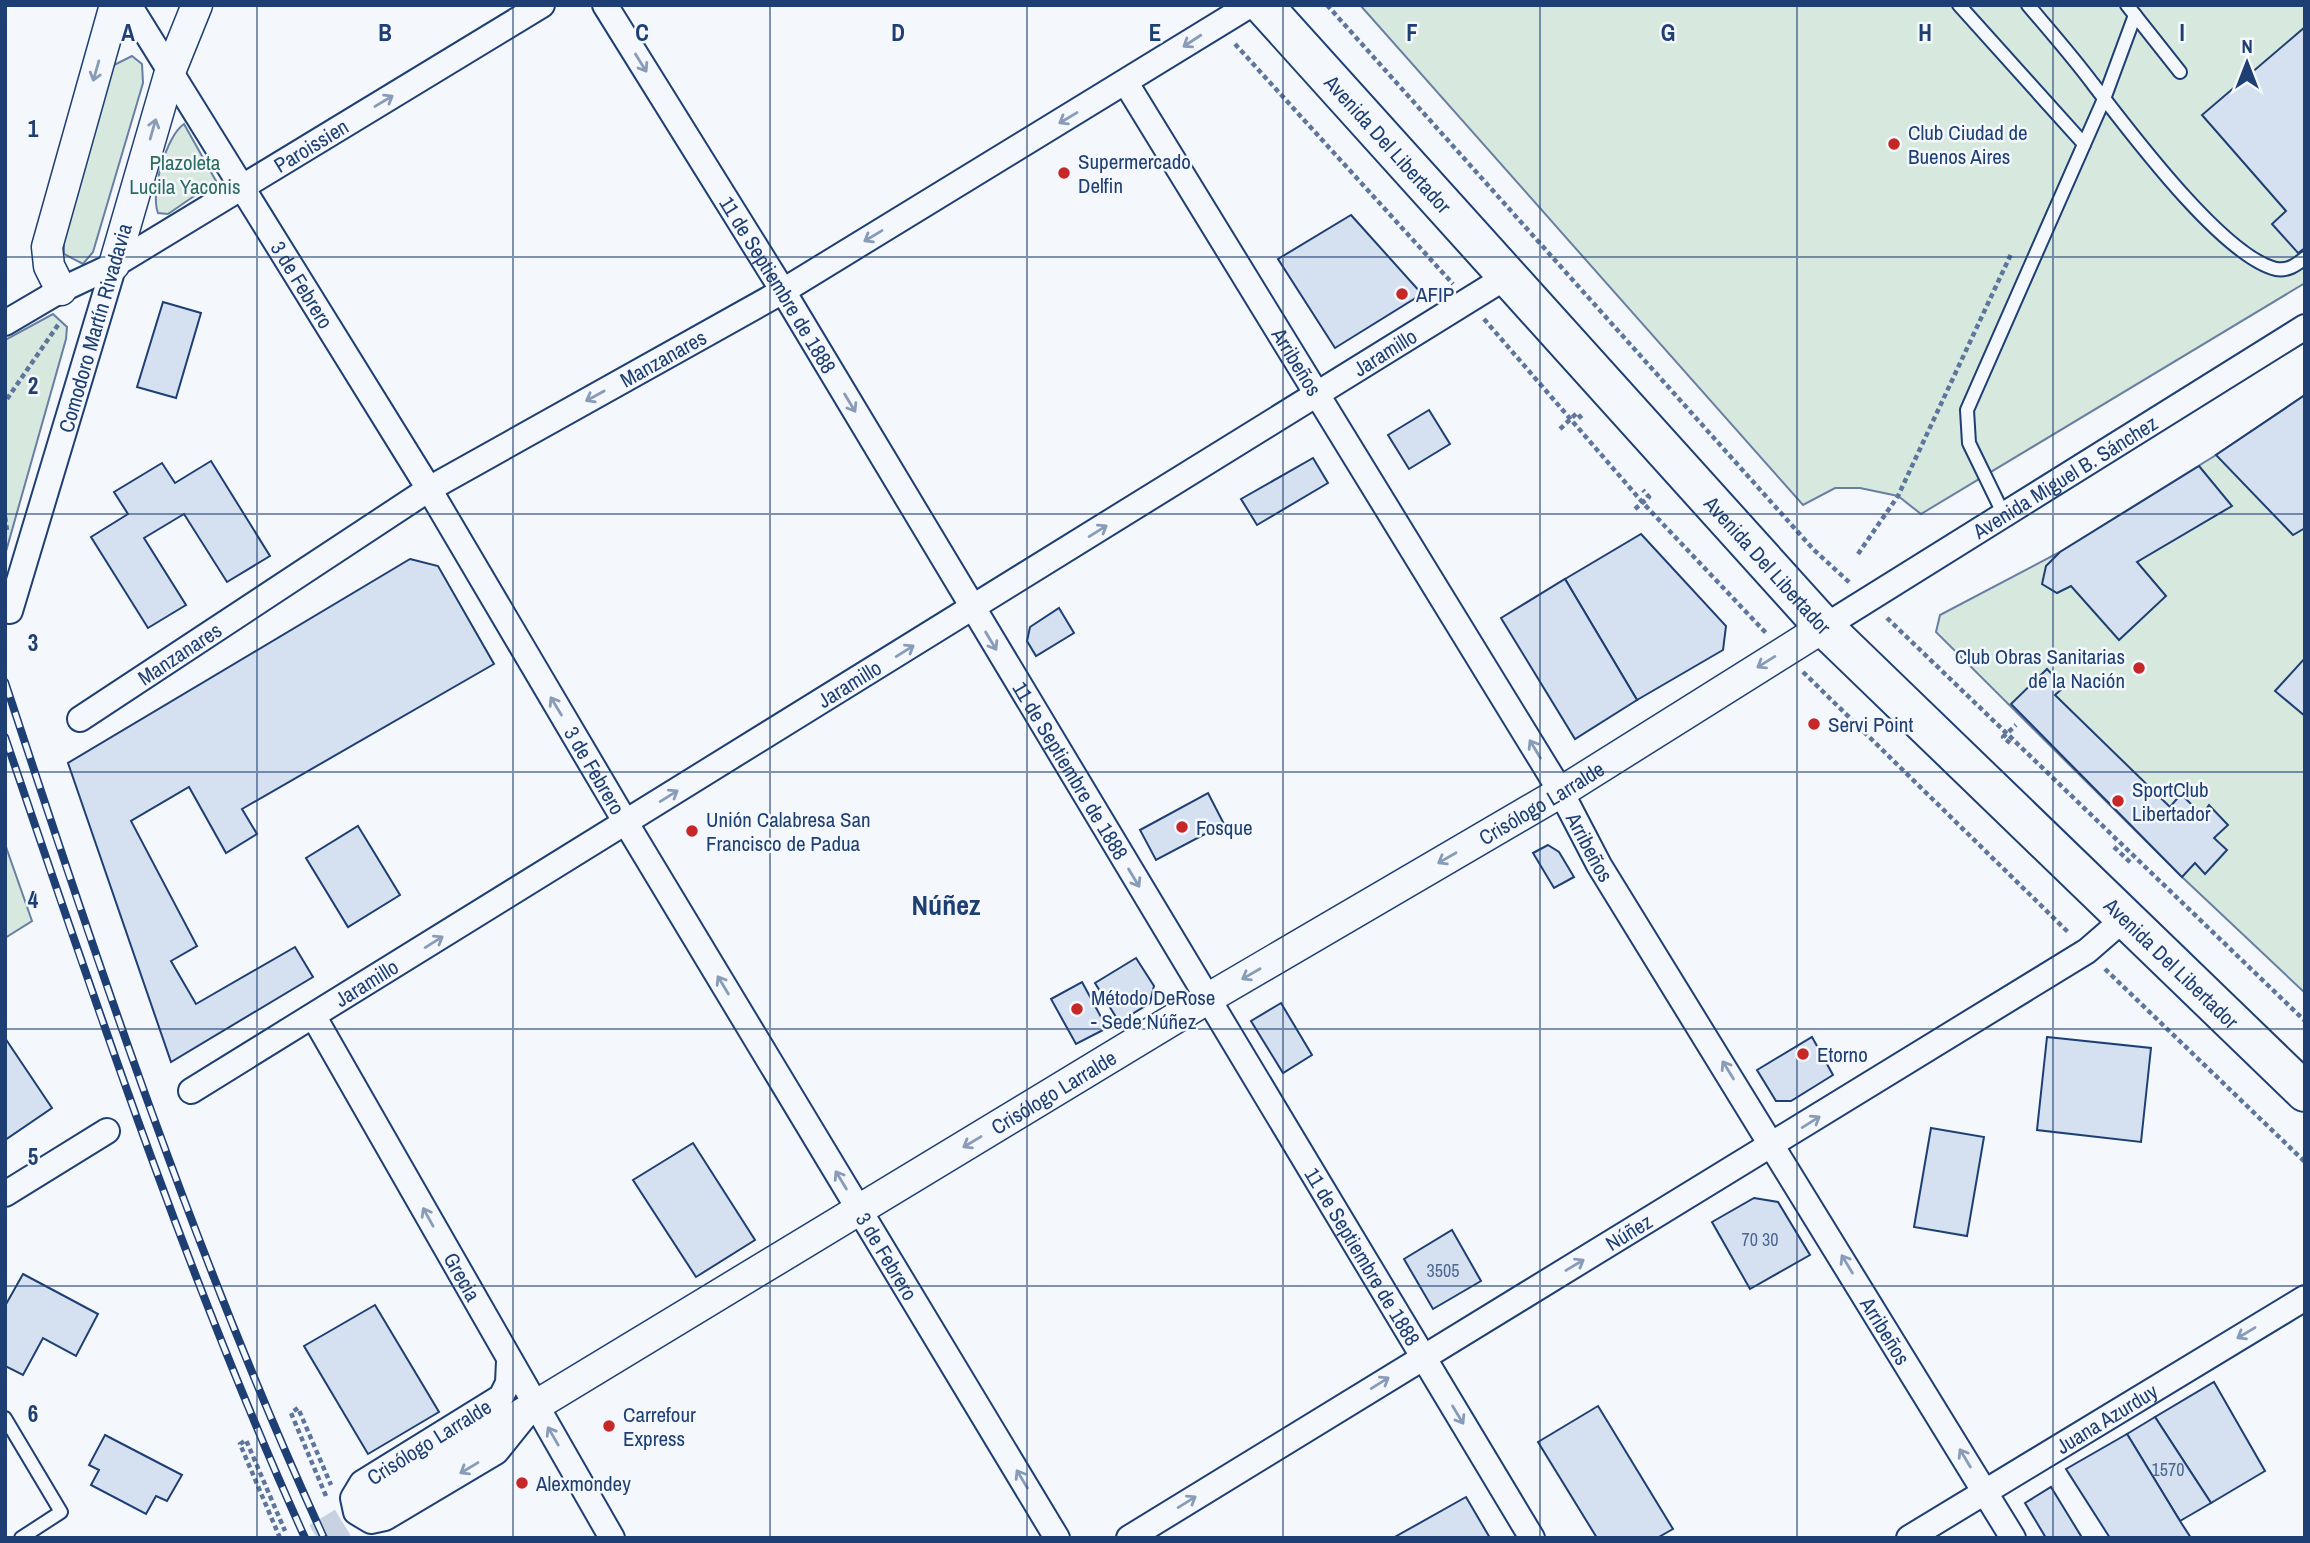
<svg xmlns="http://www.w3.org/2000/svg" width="2310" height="1543" font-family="'Archivo Narrow',sans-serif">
  <rect width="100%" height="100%" fill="#f4f7fb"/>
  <!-- green -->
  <g fill="#d7e8df" stroke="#687fa3" stroke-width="2">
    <polygon points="1360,5 2305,5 2305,283 1921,514 1898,496 1860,488 1835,488 1803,505"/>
    <polygon points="132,56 142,64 143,83 93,252 83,264 64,254 64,242 112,66"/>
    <path d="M184 124 216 181 168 214 158 213C150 193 166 136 184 124Z"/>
    <polygon points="53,314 67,327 66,339 5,555 5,340"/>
    <polygon points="2305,395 2305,993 2182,877 1936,632 1940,615 2060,552 2216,455"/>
    <polygon points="5,844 32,921 5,938"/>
  </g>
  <!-- building -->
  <g fill="#d5e0f0" stroke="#1d3f73" stroke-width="2">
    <polygon points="2305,27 2305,248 2298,253 2272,224 2286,211 2202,115"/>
    <polygon points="1351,215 1422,294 1335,348 1278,259"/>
    <polygon points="163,302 201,313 176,398 137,387"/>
    <polygon points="2305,395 2305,528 2293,535 2216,455"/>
    <polygon points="1429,410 1450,444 1409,469 1388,435"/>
    <polygon points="1313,458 1328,483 1257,525 1241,499"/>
    <polygon points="211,461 270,556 227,582 184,514 144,538 186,605 148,628 91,537 128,514 114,492 162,463 175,483"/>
    <polygon points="2199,466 2232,506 2137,562 2166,596 2119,640 2071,586 2057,593 2042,584 2046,566 2060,552"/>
    <polygon points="1641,534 1726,626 1723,650 1637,700 1565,579"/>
    <polygon points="410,559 438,566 494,664 242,809 257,834 226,853 189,787 131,821 197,946 171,961 196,1004 295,947 313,977 171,1062 68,763"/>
    <polygon points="1565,579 1637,700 1575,739 1501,618"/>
    <polygon points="1059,608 1074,633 1036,656 1027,641 1030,627"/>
    <polygon points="2305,658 2305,716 2275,691"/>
    <polygon points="2047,669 2064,687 2055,695 2170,807 2181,794 2202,815 2209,805 2228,825 2214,838 2227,850 2205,874 2195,863 2182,877 2011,704"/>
    <polygon points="1208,793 1224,824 1156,860 1140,830"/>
    <polygon points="358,826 400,895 348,927 306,858"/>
    <polygon points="1548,845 1559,852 1574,877 1554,888 1533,853"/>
    <polygon points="1136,958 1154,986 1150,1003 1119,1022 1095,983"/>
    <polygon points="1082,982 1107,1028 1076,1044 1051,999"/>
    <polygon points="1281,1003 1312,1055 1283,1073 1251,1021"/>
    <polygon points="1812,1037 1833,1075 1791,1101 1776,1101 1757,1070"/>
    <polygon points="2047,1037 2151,1048 2141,1142 2037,1130"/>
    <polygon points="5,1038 52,1108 5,1140"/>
    <polygon points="1931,1128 1984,1137 1967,1236 1914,1227"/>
    <polygon points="693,1143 755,1240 696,1277 633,1180"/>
    <polygon points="1754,1198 1778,1202 1810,1255 1750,1289 1712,1222"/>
    <polygon points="1452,1230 1481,1281 1433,1309 1404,1259"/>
    <polygon points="23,1274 98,1314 76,1356 43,1338 23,1375 5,1366 5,1306"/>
    <polygon points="375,1305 439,1412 368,1454 304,1346"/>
    <polygon points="2214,1382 2265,1471 2211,1503 2155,1417"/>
    <polygon points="1598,1406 1673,1529 1657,1538 1597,1538 1538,1442"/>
    <polygon points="2155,1417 2211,1503 2180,1521 2127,1434"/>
    <polygon points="2127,1434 2180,1521 2191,1538 2110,1538 2066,1469"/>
    <polygon points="105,1435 182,1475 167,1501 156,1496 146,1514 91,1485 99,1470 89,1465"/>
    <polygon points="2051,1487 2081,1536 2078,1538 2046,1538 2025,1503"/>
    <polygon points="1466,1497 1490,1538 1393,1538"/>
  </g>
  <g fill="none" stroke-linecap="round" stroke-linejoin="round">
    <!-- tertiary-tunnel -->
    <polyline stroke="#c9d2e0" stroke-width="30" stroke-dasharray="30 15" stroke-linecap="butt" points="317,1538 365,1509"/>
    <!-- service casing -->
    <g stroke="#1d3f73" stroke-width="16">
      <g id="service">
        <polyline points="1959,5 2084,144"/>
        <path d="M2028 5C2050 31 2073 57 2093 84 2128 129 2222 256 2276 269 2288 271 2296 265 2305 258"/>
        <polyline points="2127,5 2180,72"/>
        <polyline points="2003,513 1969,443 1967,410 2104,99 2135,15"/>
        <polyline points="5,1418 61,1512 21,1538"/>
      </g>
    </g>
    <!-- minor casing -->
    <g stroke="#1d3f73" stroke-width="28">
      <g id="minor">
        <path id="s1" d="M129 5 429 489 626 823 1057 1538"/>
        <path id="s2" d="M605 5 783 291 1532 1538"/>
        <path id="s3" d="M1126 83 1561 792 1599 865 2013 1538"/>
        <path id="s4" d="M5 323 61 290 114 265 542 5"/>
        <polyline points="10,611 114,265"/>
        <path id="s5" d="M1824 627 2305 327"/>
        <path id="s6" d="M80 719 429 489 783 291 1250 5"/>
        <path id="s7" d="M314 1017 612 1538"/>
        <path id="s8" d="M191 1091 1506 277"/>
        <polyline points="5,1194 107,1131"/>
        <polyline points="509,1361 508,1383 501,1397 362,1483 353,1498 356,1512 371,1521 385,1518 496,1452 525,1416"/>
        <path id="s9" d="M1129 1538 2087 951 2125 918"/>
        <path id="s10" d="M1909 1538 2305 1298"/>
      </g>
    </g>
    <!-- tertiary casing -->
    <g stroke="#1d3f73" stroke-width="33">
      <g id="tertiary">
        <polyline points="114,265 170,72 197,5"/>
        <polyline points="61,290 49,266 47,247 115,5"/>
        <path id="s11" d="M365 1509 1207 999 1561 792 1824 627"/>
      </g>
    </g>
    <!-- primary casing -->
    <g stroke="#1d3f73" stroke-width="42">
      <g id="primary">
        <path id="s12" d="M1263 5 1824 627 2305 1092"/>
      </g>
    </g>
    <!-- path -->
    <g stroke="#5e769c" stroke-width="4.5" stroke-dasharray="5 3.5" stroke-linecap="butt">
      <polyline points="1327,5 1814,550 1850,583"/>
      <polyline points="1235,44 1453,284"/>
      <polyline points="1484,319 1643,503 1766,633"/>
      <polyline points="7,399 60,322"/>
      <polyline points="1560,429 1577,413 1582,419"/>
      <polyline points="1635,509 1649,497 1643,490"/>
      <polyline points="5,517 7,530"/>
      <polyline points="1858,554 1898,496 2012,252"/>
      <polyline points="1887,618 2305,1021"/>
      <polyline points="1803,672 2069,933"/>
      <polyline points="2010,743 2003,737 2016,725"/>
      <polyline points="2114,847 2131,863"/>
      <polyline points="2105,969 2305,1162"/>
      <polyline points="326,1496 291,1413 298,1408 331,1485"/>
      <polyline points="280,1538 240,1444 246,1440 285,1531"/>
    </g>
    <!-- service -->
    <use href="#service" stroke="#f4f7fb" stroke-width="12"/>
    <!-- minor -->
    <use href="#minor" stroke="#f4f7fb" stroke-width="24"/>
    <!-- tertiary -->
    <use href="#tertiary" stroke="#f4f7fb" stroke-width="30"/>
    <!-- primary -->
    <use href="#primary" stroke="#f4f7fb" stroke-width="38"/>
    <!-- rail casing -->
    <g stroke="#1d3f73" stroke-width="8">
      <g id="rail">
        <path d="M5 682C100 971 197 1261 324 1538"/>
        <path d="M5 737C97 1007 187 1277 305 1538"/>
      </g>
    </g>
    <!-- rail -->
    <use href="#rail" stroke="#f4f7fb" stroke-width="5" stroke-dasharray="16" stroke-linecap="butt"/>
    <!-- fence -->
    <polyline stroke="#1d3f73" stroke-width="2" stroke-dasharray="9 3.5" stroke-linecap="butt" points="5,541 5,555"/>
  </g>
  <!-- one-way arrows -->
  <defs><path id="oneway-shaft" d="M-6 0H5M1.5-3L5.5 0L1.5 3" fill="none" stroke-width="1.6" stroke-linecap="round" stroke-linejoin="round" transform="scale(1.75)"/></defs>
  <g stroke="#889bb7">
    <use href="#oneway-shaft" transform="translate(1192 41) rotate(147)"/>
    <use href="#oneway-shaft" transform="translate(641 63) rotate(58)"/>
    <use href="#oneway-shaft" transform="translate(96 71) rotate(106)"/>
    <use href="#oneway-shaft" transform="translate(384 101) rotate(-31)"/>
    <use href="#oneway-shaft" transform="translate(1068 118) rotate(149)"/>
    <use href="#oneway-shaft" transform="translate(153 129) rotate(-74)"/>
    <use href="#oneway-shaft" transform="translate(873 236) rotate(149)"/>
    <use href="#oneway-shaft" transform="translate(595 396) rotate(151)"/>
    <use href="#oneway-shaft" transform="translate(850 403) rotate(59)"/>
    <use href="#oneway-shaft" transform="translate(1098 531) rotate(-32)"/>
    <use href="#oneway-shaft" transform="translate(991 641) rotate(59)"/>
    <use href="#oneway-shaft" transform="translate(905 651) rotate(-32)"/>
    <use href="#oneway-shaft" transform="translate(1766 662) rotate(148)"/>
    <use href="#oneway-shaft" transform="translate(556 706) rotate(-121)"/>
    <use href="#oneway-shaft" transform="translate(1535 749) rotate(-121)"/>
    <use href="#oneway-shaft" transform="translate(669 796) rotate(-32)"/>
    <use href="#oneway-shaft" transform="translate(1447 858) rotate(150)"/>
    <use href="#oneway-shaft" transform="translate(1134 878) rotate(59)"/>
    <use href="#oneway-shaft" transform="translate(434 942) rotate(-32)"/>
    <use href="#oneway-shaft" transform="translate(1251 974) rotate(150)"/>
    <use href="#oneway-shaft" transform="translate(723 985) rotate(-121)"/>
    <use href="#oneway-shaft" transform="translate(1728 1070) rotate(-122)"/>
    <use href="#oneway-shaft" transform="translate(1811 1122) rotate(-32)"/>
    <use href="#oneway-shaft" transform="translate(972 1142) rotate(149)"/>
    <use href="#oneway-shaft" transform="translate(841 1180) rotate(-121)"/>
    <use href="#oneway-shaft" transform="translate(428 1217) rotate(-119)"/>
    <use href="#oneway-shaft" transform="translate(1847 1264) rotate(-121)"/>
    <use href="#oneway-shaft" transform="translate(1575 1265) rotate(-31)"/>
    <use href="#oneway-shaft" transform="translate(2246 1333) rotate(149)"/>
    <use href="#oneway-shaft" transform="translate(1380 1383) rotate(-32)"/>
    <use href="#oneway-shaft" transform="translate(1458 1415) rotate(59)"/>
    <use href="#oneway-shaft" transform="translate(553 1436) rotate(-120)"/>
    <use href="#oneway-shaft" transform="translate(1965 1458) rotate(-121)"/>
    <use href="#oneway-shaft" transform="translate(469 1468) rotate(149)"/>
    <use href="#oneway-shaft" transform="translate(1022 1479) rotate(-121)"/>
    <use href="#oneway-shaft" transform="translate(1187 1502) rotate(-32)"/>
  </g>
  <!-- grid -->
  <path fill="none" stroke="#1d3f73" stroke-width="2" stroke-opacity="0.55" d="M257 5V1538M513 5V1538M770 5V1538M1027 5V1538M1283 5V1538M1540 5V1538M1797 5V1538M2053 5V1538M5 257H2305M5 514H2305M5 772H2305M5 1029H2305M5 1286H2305"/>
  <!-- markers -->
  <g fill="#c62828" stroke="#f4f7fb" stroke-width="2.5">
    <circle cx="1894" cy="144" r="7"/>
    <circle cx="1064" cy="173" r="7"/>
    <circle cx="1402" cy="294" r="7"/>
    <circle cx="2139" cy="668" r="7"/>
    <circle cx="1814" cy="724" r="7"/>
    <circle cx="2118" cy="801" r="7"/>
    <circle cx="1182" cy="827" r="7"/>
    <circle cx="692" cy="831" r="7"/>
    <circle cx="1077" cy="1009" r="7"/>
    <circle cx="1803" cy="1054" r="7"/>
    <circle cx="609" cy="1426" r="7"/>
    <circle cx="522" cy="1483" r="7"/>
  </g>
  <g text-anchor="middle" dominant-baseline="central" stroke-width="5" stroke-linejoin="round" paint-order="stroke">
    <!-- number labels -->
    <g font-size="18" fill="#4b6792">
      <text x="1760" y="1239">70 30</text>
      <text x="1443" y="1270">3505</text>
      <text x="2168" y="1469">1570</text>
    </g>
    <!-- poi labels -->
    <g font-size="21" fill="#1d3f73" stroke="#f4f7fb" text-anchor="start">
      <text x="1908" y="132">Club Ciudad de<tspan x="1908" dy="24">Buenos Aires</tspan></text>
      <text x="1078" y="161">Supermercado<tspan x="1078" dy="24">Delfin</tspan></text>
      <text x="1416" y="294">AFIP</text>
      <text x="2125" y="656" text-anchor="end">Club Obras Sanitarias<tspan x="2125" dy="24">de la Nación</tspan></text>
      <text x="1828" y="724">Servi Point</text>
      <text x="2132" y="789">SportClub<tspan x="2132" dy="24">Libertador</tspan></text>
      <text x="706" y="819">Unión Calabresa San<tspan x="706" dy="24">Francisco de Padua</tspan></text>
      <text x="1196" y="827">Fosque</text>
      <text x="1091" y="997">Método DeRose<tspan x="1091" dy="24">- Sede Núñez</tspan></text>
      <text x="1817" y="1054">Etorno</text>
      <text x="623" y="1414">Carrefour<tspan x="623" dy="24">Express</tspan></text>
      <text x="536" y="1483">Alexmondey</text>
    </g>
    <!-- street labels -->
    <g font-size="21" fill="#1d3f73" stroke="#f4f7fb">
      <text stroke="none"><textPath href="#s12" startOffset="187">Avenida Del Libertador</textPath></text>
      <text stroke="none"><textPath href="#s4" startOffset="354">Paroissien</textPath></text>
      <text stroke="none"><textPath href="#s1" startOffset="329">3 de Febrero</textPath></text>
      <text stroke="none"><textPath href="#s2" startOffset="329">11 de Septiembre de 1888</textPath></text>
      <text transform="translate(95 328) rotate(-74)">Comodoro Martín Rivadavia</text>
      <text stroke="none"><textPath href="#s8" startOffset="1404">Jaramillo</textPath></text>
      <text stroke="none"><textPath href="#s6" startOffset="686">Manzanares</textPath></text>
      <text stroke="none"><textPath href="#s3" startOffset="327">Arribeños</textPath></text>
      <text stroke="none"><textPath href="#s5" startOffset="284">Avenida Miguel B. Sánchez</textPath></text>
      <text stroke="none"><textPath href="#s12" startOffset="754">Avenida Del Libertador</textPath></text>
      <text stroke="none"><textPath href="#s6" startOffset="119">Manzanares</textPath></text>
      <text stroke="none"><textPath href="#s8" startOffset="774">Jaramillo</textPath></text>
      <text stroke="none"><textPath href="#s1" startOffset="896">3 de Febrero</textPath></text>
      <text stroke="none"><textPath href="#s2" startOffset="896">11 de Septiembre de 1888</textPath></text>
      <text stroke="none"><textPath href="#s11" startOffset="1372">Crisólogo Larralde</textPath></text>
      <text stroke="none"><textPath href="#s3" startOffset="894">Arribeños</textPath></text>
      <text stroke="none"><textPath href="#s12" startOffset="1321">Avenida Del Libertador</textPath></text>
      <text stroke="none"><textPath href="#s8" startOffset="206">Jaramillo</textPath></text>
      <text stroke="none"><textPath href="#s11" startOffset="805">Crisólogo Larralde</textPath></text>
      <text stroke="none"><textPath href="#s9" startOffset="586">Núñez</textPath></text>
      <text stroke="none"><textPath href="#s1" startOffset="1463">3 de Febrero</textPath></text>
      <text stroke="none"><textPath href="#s2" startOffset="1463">11 de Septiembre de 1888</textPath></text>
      <text stroke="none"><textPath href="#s7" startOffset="299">Grecia</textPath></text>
      <text stroke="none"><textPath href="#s3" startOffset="1461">Arribeños</textPath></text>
      <text stroke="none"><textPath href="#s10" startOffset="231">Juana Azurduy</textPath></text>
      <text transform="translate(429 1442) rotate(-32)">Crisólogo Larralde</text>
    </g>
    <!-- park labels -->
    <g font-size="21" fill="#2c6c60" stroke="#f4f7fb">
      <text x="185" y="162">Plazoleta<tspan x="185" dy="24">Lucila Yaconis</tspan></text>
    </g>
    <!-- district labels -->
    <g font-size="28" font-weight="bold" fill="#1d3f73" stroke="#f4f7fb">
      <text x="946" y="905">Núñez</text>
    </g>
  </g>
  <g font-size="23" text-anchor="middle" font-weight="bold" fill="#1d3f73" stroke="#f4f7fb" stroke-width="5" stroke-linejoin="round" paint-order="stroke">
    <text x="128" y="41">A</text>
    <text x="385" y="41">B</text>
    <text x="642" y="41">C</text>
    <text x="898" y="41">D</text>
    <text x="1155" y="41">E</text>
    <text x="1412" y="41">F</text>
    <text x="1668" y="41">G</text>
    <text x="1925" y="41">H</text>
    <text x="2182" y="41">I</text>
    <text x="33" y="137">1</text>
    <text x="33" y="394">2</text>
    <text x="33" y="651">3</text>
    <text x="33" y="908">4</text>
    <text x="33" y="1165">5</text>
    <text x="33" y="1422">6</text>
  </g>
  <!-- border -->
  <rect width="2310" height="1543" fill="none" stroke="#1d3f73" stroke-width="14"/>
  <!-- north arrow -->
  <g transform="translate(2247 63)" stroke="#f4f7fb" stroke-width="5" paint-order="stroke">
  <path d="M0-5L12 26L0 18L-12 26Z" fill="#1d3f73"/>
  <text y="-10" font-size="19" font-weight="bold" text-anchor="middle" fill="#1d3f73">N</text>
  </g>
</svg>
